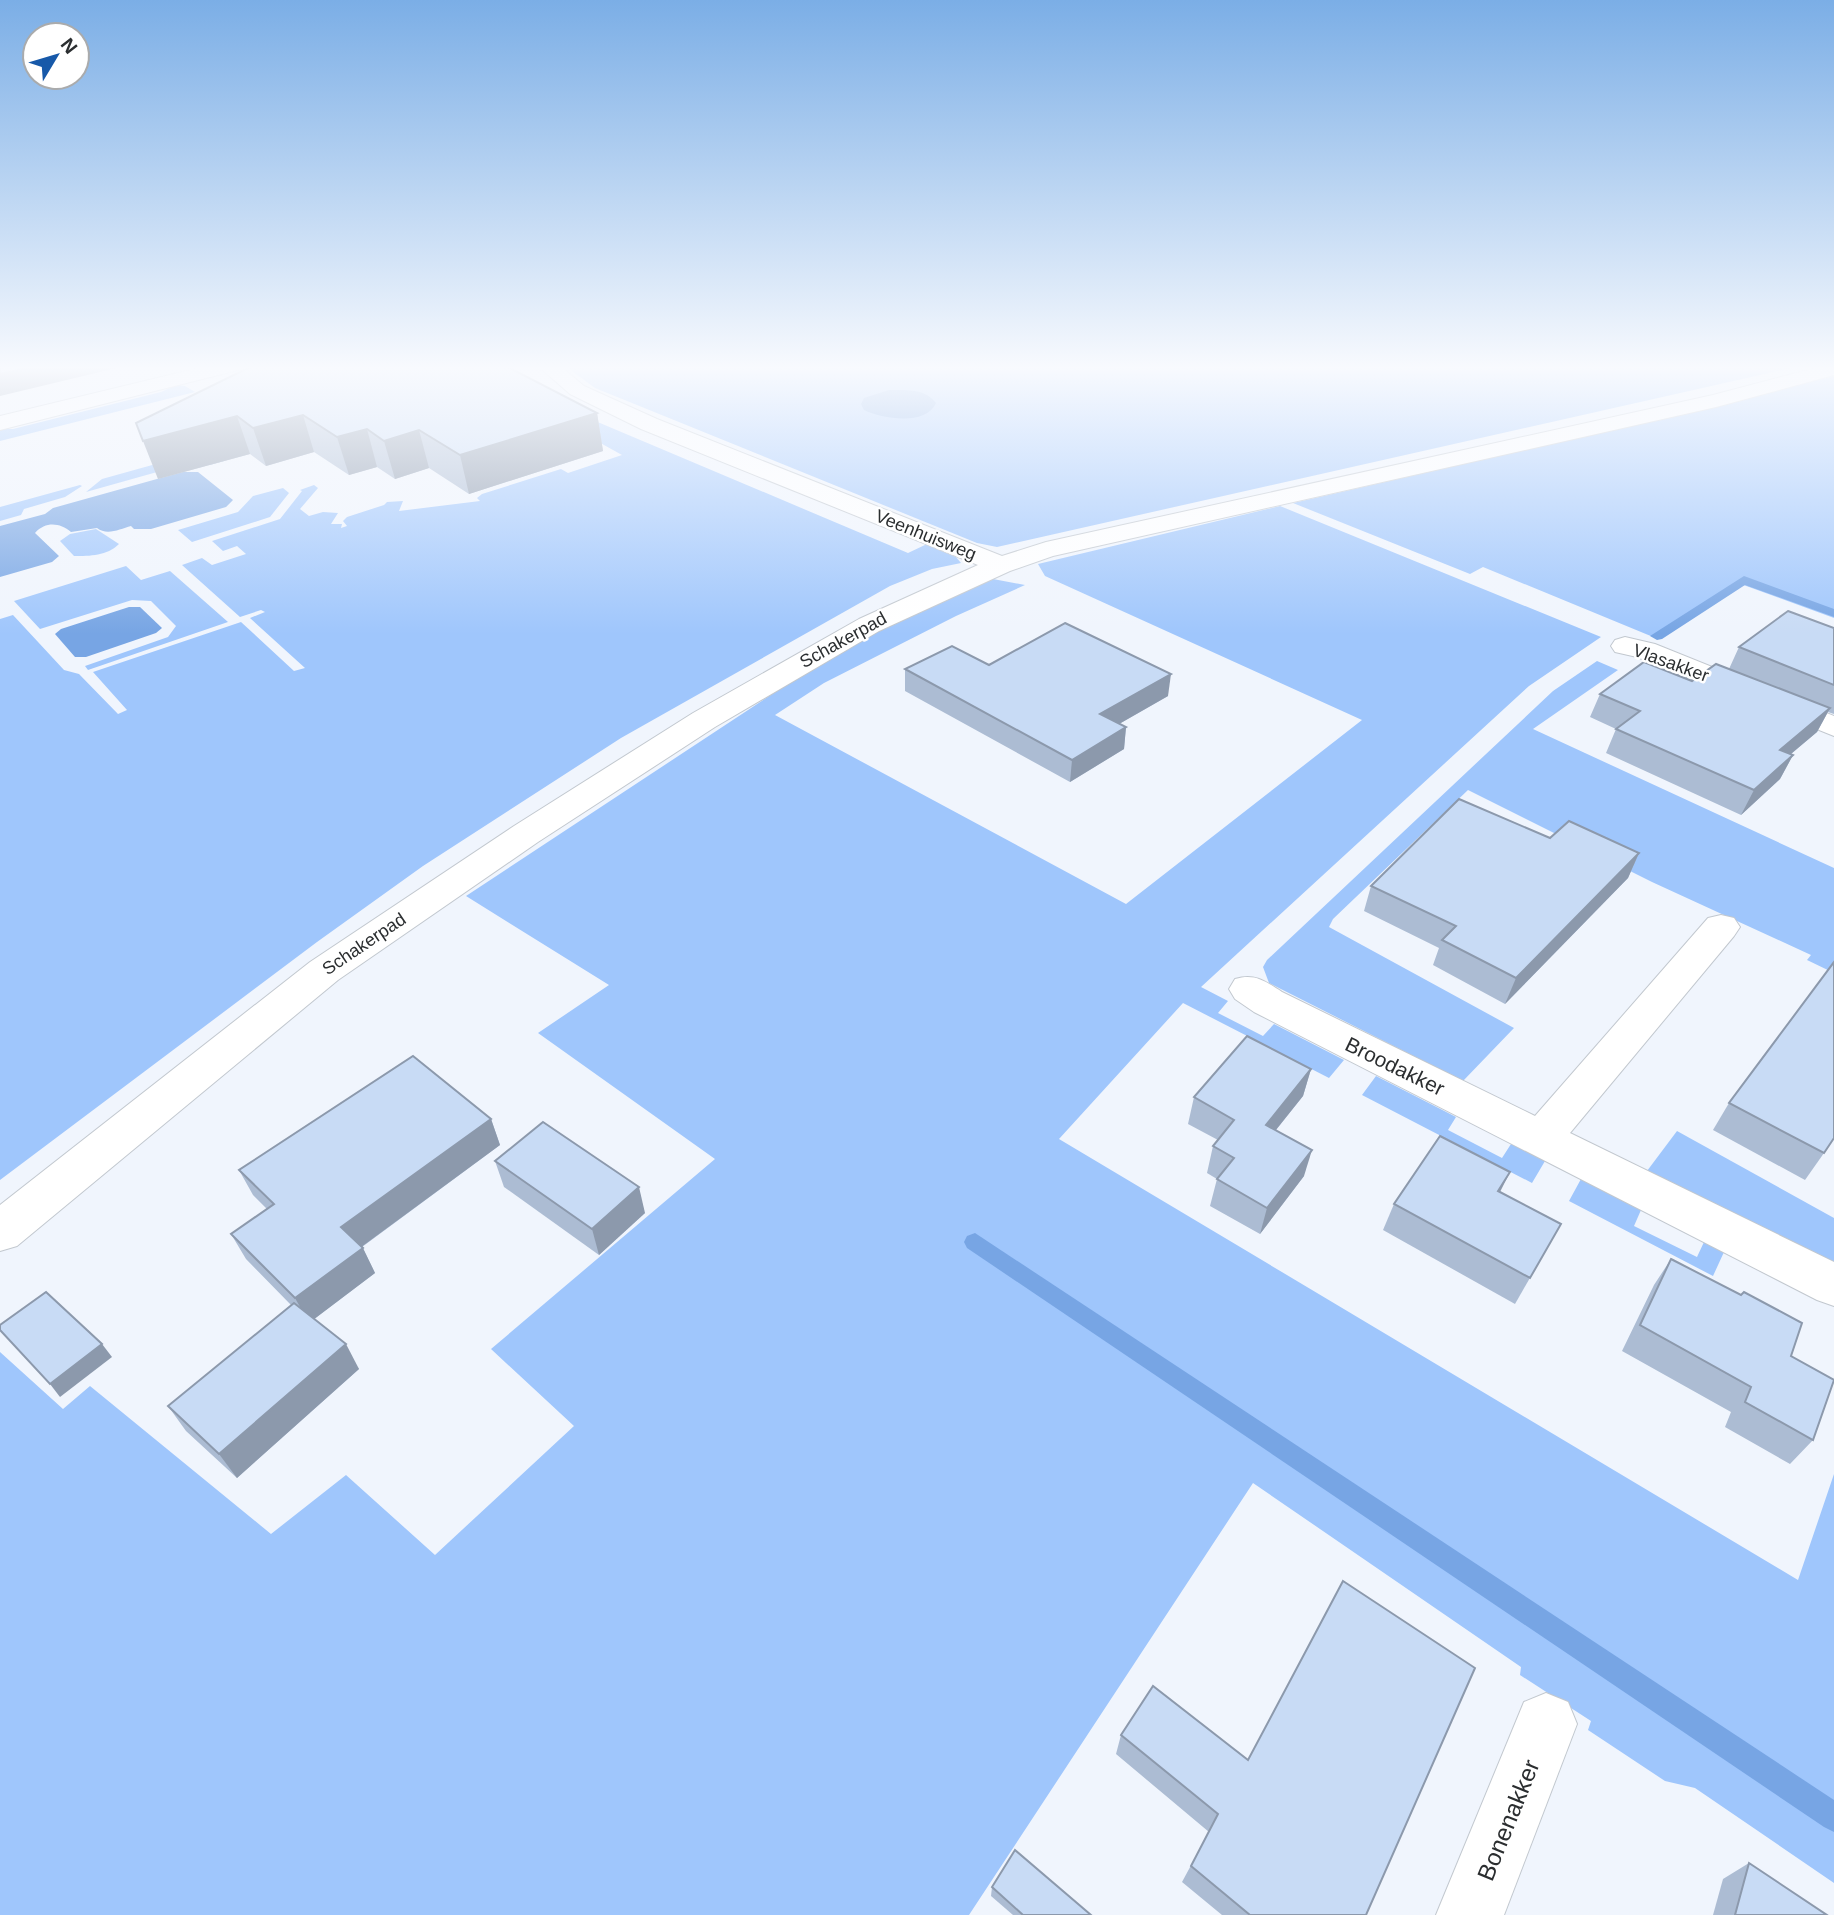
<svg xmlns="http://www.w3.org/2000/svg" width="1834" height="1915" font-family="Helvetica,sans-serif">
  <rect width="100%" height="100%" fill="#f0f5fd"/>
  <!-- green -->
  <g fill="#9fc6fc">
    <polygon points="503,366 510,366 526,385 555,404 908,553 927,544 956,557 961,563 932,569 890,586 621,738 423,866 317,942 0,1180 0,619 13,615 64,670 79,674 118,714 127,710 93,672 241,622 294,671 305,668 250,618 265,612 261,610 240,617 182,565 202,558 212,565 246,554 237,546 223,551 212,541 280,519 302,491 300,490 314,485 318,488 300,509 309,516 323,512 338,513 331,524 342,524 341,528 347,526 343,521 347,517 384,505 387,502 403,501 399,511 480,501 477,498 482,494 561,469 568,473 622,455 577,430"/>
    <polygon points="565,366 1800,366 997,547 977,543 595,388"/>
    <polygon points="1834,376 1834,618 1738,583 1658,639 1483,567 1470,574 1293,503 1678,415"/>
    <polygon points="176,385 185,386 195,392 0,441 0,429 13,429 161,392"/>
    <polygon points="206,450 223,458 224,461 210,465 182,465 86,492 102,479"/>
    <polygon points="80,485 82,486 65,497 24,509 21,515 0,521 0,507"/>
    <polygon points="283,488 289,493 270,517 192,542 178,530 238,512 253,496"/>
    <polygon points="1280,506 1601,637 1529,686 1201,987 1228,1001 1218,1013 1263,1036 1274,1024 1344,1060 1329,1078 1183,1003 1059,1139 1798,1580 1834,1474 1834,1883 1695,1788 1665,1781 1588,1730 1591,1721 1520,1675 1521,1667 1253,1483 969,1915 0,1915 0,1352 63,1409 90,1386 271,1534 346,1475 435,1555 574,1426 491,1349 715,1159 538,1033 609,985 466,896 792,681 889,625 993,579 1025,585 956,616 824,683 775,715 1126,904 1362,720 1045,576 1038,564"/>
    <path d="M96 529 119 544C107 556 90 556 74 556L60 541 70 534Z"/>
    <polygon points="126,566 141,580 170,571 228,622 88,670 85,666 168,637 176,626 151,601 132,600 40,629 14,601"/>
    <polygon points="1597,661 1618,670 1533,729 1834,868 1834,973 1807,960 1811,955 1652,882 1468,790 1333,919 1329,927 1514,1028 1463,1081 1269,983 1263,967 1267,960 1553,691"/>
    <polygon points="1376,1076 1456,1117 1448,1130 1502,1158 1511,1144 1545,1161 1532,1183 1362,1095"/>
    <polygon points="1677,1131 1834,1218 1834,1263 1647,1171"/>
    <polygon points="1581,1179 1641,1210 1634,1226 1697,1257 1704,1242 1724,1252 1713,1276 1569,1201"/>
  </g>
  <!-- water -->
  <g fill="#77a5e4">
    <path d="M889 390C905 390 925 388 936 403 926 426 883 419 864 410L861 404 864 398Z"/>
    <path d="M182 472H198L233 500 226 507 151 529H134L131 526C120 529 107 536 97 528L71 532C60 523 46 521 35 533L59 556 52 562 0 577V526L45 514 53 508Z"/>
    <polygon points="129,607 140,607 162,628 156,633 86,657 75,657 55,634 61,629"/>
  </g>
  <g fill="none" stroke-linecap="round" stroke-linejoin="round">
    <!-- stream -->
    <g fill="#77a5e4" fill-rule="evenodd">
      <polygon points="1744,576 1834,609 1834,617 1745,585 1662,639 1657,640 1650,636"/>
      <polygon points="975,1233 1834,1800 1834,1832 1824,1827 967,1248 964,1242 967,1236"/>
    </g>
    <!-- street casing -->
    <g stroke="#c2c8cf" stroke-width="2">
      <g id="street">
        <polygon points="207,366 241,366 238,370 0,430 0,416"/>
        <polygon points="538,366 560,366 584,386 657,419 1002,556 1046,542 1713,395 1823,366 1834,366 1834,375 1716,407 1053,556 1010,571 879,631 715,727 538,842 338,980 17,1246 0,1251 0,1205 310,962 514,826 693,713 859,619 978,565 641,429 570,394"/>
        <polygon points="1625,637 1655,644 1834,716 1834,736 1637,657 1615,652 1611,646 1615,640"/>
        <path d="M1721 915 1734 918 1740 927 1734 936 1570 1133 1834 1262V1306L1817 1300 1254 1012 1235 999 1229 989 1235 979C1255 973 1265 981 1282 992L1535 1116 1708 918Z"/>
        <polygon points="1546,1693 1568,1702 1577,1724 1504,1915 1436,1915 1524,1702"/>
      </g>
    </g>
    <!-- street -->
    <use href="#street" fill="#fff" fill-rule="evenodd"/>
  </g>
  <!-- wall -->
  <g fill="#acbcd3">
    <polygon points="252,366 597,413 603,451 469,494 429,468 395,479 377,467 349,475 314,452 266,466 250,454 158,479"/>
    <polygon points="1834,628 1834,714 1828,712 1817,732 1791,754 1793,755 1780,779 1741,815 1606,753 1616,729 1590,717 1600,694 1692,681 1729,669 1739,647"/>
    <polygon points="989,665 1168,696 1119,724 1126,727 1124,749 1070,782 905,691 905,669"/>
    <polygon points="1550,838 1639,853 1628,878 1505,1004 1433,965 1439,948 1364,911 1371,886"/>
    <polygon points="1311,1069 1303,1096 1276,1130 1304,1176 1260,1234 1210,1206 1217,1179 1207,1173 1213,1146 1218,1140 1188,1124 1194,1097"/>
    <polygon points="1729,1103 1824,1153 1805,1180 1713,1130"/>
    <polygon points="491,1119 500,1145 362,1247 375,1273 314,1319 359,1369 237,1478 186,1431 168,1406 291,1305 246,1259 231,1234 267,1209 253,1195 239,1170"/>
    <polygon points="495,1161 645,1213 599,1255 504,1187"/>
    <polygon points="1500,1192 1546,1250 1515,1304 1383,1230 1394,1204"/>
    <polygon points="1671,1259 1791,1356 1813,1440 1790,1464 1725,1427 1731,1412 1622,1351 1654,1285"/>
    <polygon points="1121,1735 1366,1915 1222,1915 1182,1882 1209,1832 1116,1754"/>
    <polygon points="1749,1863 1827,1915 1713,1915 1723,1879"/>
    <polygon points="992,1887 1091,1915 1013,1915 991,1896"/>
  </g>
  <!-- shaded-wall -->
  <g fill="#8c99ac">
    <polygon points="36,366 125,366 0,396 0,374"/>
    <polygon points="597,413 603,451 469,494 460,455"/>
    <polygon points="303,415 314,452 266,466 253,428"/>
    <polygon points="237,416 250,454 158,479 143,441"/>
    <polygon points="367,429 377,467 349,475 337,437"/>
    <polygon points="419,430 429,468 395,479 384,441"/>
    <polygon points="1171,674 1168,696 1098,736 1100,714"/>
    <polygon points="1830,708 1817,732 1767,774 1780,750"/>
    <polygon points="1126,727 1124,749 1070,782 1072,760"/>
    <polygon points="1793,755 1780,779 1741,815 1754,790"/>
    <polygon points="1639,853 1628,878 1505,1004 1516,978"/>
    <polygon points="1311,1069 1303,1096 1259,1151 1266,1125"/>
    <polygon points="491,1119 500,1145 353,1253 341,1227"/>
    <polygon points="1312,1150 1304,1176 1260,1234 1267,1208"/>
    <polygon points="1510,1172 1497,1198 1498,1191"/>
    <polygon points="639,1187 645,1213 599,1255 592,1229"/>
    <polygon points="363,1248 375,1273 309,1323 295,1298"/>
    <polygon points="102,1344 112,1357 60,1397 50,1384"/>
    <polygon points="346,1344 359,1369 237,1478 219,1454"/>
  </g>
  <!-- building -->
  <g fill="#c8dbf5" stroke="#8c99ac" stroke-width="2">
    <polygon points="0,366 36,366 0,374"/>
    <polygon points="252,366 506,366 597,413 460,455 419,430 384,441 367,429 337,437 303,415 253,428 237,416 143,441 136,423"/>
    <polygon points="1788,611 1834,628 1834,685 1739,647"/>
    <polygon points="1065,623 1171,674 1100,714 1126,727 1072,760 905,669 952,646 989,665"/>
    <polygon points="1644,662 1692,681 1716,664 1830,708 1780,750 1793,755 1754,790 1616,729 1640,711 1600,694"/>
    <polygon points="1459,799 1550,838 1569,821 1639,853 1516,978 1442,940 1456,926 1371,886"/>
    <polygon points="1834,962 1834,1138 1824,1153 1729,1103"/>
    <polygon points="1247,1036 1311,1069 1266,1125 1312,1150 1267,1208 1217,1179 1234,1158 1213,1146 1234,1120 1194,1097"/>
    <polygon points="413,1056 491,1119 341,1227 363,1248 295,1298 231,1234 274,1204 239,1170"/>
    <polygon points="543,1122 639,1187 592,1229 495,1161"/>
    <polygon points="1440,1136 1510,1172 1498,1191 1561,1224 1530,1278 1394,1204"/>
    <polygon points="1671,1259 1741,1295 1744,1292 1802,1323 1791,1356 1834,1380 1813,1440 1745,1402 1751,1387 1640,1325"/>
    <polygon points="46,1292 102,1344 50,1384 0,1330 0,1325"/>
    <polygon points="294,1303 346,1344 219,1454 168,1406"/>
    <polygon points="1343,1581 1475,1668 1366,1915 1250,1915 1191,1866 1218,1814 1121,1735 1153,1686 1248,1760"/>
    <polygon points="1015,1850 1091,1915 1023,1915 992,1887"/>
    <polygon points="1749,1863 1827,1915 1735,1915"/>
  </g>
  <!-- sky -->
  <linearGradient id="sky" x2="0" y2="1"><stop stop-color="#7baee6"/><stop offset="0.58" stop-color="#f8fafe"/><stop offset="1" stop-color="#f8fafe" stop-opacity="0"/></linearGradient>
  <rect width="1834" height="634" fill="url(#sky)"/>
  <g text-anchor="middle" dominant-baseline="central" stroke-width="5" stroke-linejoin="round" paint-order="stroke">
    <!-- far-street labels -->
    <g font-size="18" fill="#2b2e30" stroke="#fff">
      <text transform="translate(926 535) rotate(22)">Veenhuisweg</text>
      <text transform="translate(843 640) rotate(-29)">Schakerpad</text>
      <text transform="translate(1671 663) rotate(20)">Vlasakker</text>
      <text transform="translate(364 944) rotate(-34)">Schakerpad</text>
    </g>
    <!-- street labels -->
    <g font-size="21" fill="#2b2e30" stroke="#fff">
      <text transform="translate(1395 1066) rotate(26)">Broodakker</text>
    </g>
    <!-- near-street labels -->
    <g font-size="24" fill="#2b2e30" stroke="#fff">
      <text transform="translate(1508 1820) rotate(-68)">Bonenakker</text>
    </g>
  </g>
  <!-- north arrow -->
  <g transform="translate(56 56) rotate(52)"><circle r="33" fill="#ffffff" stroke="#aaabac" stroke-width="2"/>
  <path d="M0-5L12 26L0 18L-12 26Z" fill="#1759a9"/>
  <text y="-10" font-size="19" font-weight="bold" text-anchor="middle" fill="#2b2e30">N</text>
  </g>
</svg>
